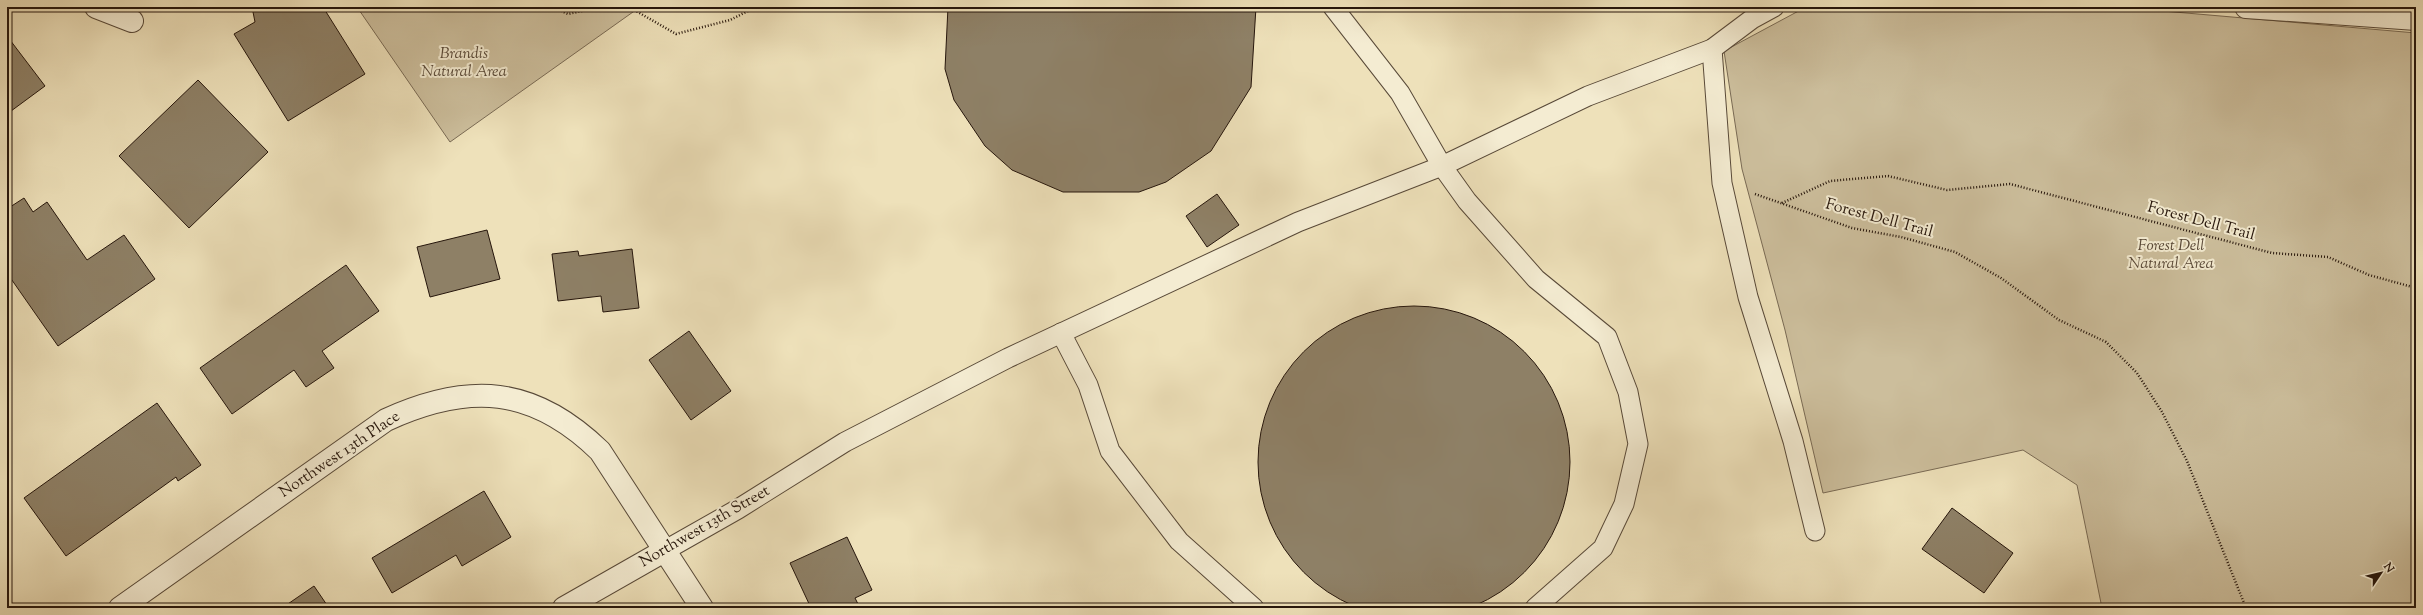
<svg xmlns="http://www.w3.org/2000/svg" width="2423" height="615" font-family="'Sorts Mill Goudy',serif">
  <rect width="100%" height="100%" fill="#eee1ba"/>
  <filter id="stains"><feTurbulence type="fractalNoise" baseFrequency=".005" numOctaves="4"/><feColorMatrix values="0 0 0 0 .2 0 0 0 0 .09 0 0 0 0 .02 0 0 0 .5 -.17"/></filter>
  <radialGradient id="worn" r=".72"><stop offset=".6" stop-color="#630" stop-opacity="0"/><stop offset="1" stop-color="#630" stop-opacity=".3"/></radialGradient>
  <!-- green -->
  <g fill="#ccbe9c" stroke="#796a54">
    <polygon points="357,7 640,7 450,142"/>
    <polygon points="1806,7 2117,7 2416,33 2416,608 2102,608 2077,485 2023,450 1823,493 1785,330 1742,169 1724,51"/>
  </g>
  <!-- building -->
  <g fill="#8e8066" stroke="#26160c">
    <polygon points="252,7 323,7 365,74 288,121 234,34 255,22"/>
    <polygon points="948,7 1256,7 1251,87 1211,151 1166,182 1139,192 1063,192 1012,170 985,146 954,100 945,69"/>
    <polygon points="7,36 45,86 7,114"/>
    <polygon points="198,80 268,152 189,228 119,156"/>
    <polygon points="1217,194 1239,225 1207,247 1186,216"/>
    <polygon points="24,198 33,212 47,202 87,260 124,235 155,279 58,346 7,273 7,209"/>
    <polygon points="487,230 500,279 430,297 417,247"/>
    <polygon points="632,249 639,308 603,312 601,296 558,301 552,254 578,251 579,256"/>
    <polygon points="346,265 379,311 322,351 334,368 306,387 294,370 232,414 200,368"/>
    <circle cx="1414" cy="462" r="156"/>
    <polygon points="689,331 731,391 691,420 649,360"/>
    <polygon points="157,403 201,465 178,481 176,477 66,556 24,498"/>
    <polygon points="484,491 511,537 462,566 456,555 392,593 372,558"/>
    <polygon points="1952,508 2013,553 1984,593 1922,549"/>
    <polygon points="847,537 872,590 855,598 860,608 811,608 790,563"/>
    <polygon points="314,586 329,608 282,608"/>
  </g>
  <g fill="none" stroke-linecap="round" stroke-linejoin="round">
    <!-- service casing -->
    <g stroke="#584938" stroke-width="21">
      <g id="service">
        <polyline points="1333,7 1400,93 1442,166 1467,201 1536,279 1607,337 1628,392 1638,444 1624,504 1603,548 1535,608"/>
        <polyline points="1712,49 1722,183 1748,297 1793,441 1815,531"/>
        <polyline points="1061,333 1088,385 1110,451 1179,541 1254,608"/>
        <polyline points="664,551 738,509 845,442 1008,358 1298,222 1442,166 1588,96 1712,49 1752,19 1774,7"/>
      </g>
    </g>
    <!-- minor casing -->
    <g stroke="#584938" stroke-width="24">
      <g id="minor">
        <polyline points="96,7 132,21"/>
        <polyline points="2246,7 2416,19"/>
        <path d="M120 608 386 420C469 382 533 386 600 451L702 608"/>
        <polyline points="564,608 664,551"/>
      </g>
    </g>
    <!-- path -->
    <g stroke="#26160c" stroke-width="2.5" stroke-dasharray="1 2" stroke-linecap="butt">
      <polyline points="553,7 568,14 601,7"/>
      <polyline points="629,7 676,34 730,20 756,7"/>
      <polyline points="1755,194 1852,228 1901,237 1955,252 2001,278 2059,320 2106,342 2137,373 2162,412 2187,461 2246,608"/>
      <polyline points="1782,203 1830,181 1888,176 1947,190 2010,184 2272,253 2328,257 2369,275 2416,288"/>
    </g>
    <!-- service -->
    <use href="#service" stroke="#f4ecd2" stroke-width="19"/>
    <!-- minor -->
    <use href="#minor" stroke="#f4ecd2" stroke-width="22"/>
  </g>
  <g text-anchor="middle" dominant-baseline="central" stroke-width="4" stroke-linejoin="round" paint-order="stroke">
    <!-- park labels -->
    <g font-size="16" font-style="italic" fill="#584837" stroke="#f4ecd2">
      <text x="464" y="54">Brandis<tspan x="464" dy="18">Natural Area</tspan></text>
      <text x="2171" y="246">Forest Dell<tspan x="2171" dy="18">Natural Area</tspan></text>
    </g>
    <!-- street labels -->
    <g font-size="16" fill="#26160c" stroke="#f4ecd2">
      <text transform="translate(1879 219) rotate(15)">Forest Dell Trail</text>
      <text transform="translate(2201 222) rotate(15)">Forest Dell Trail</text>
      <text transform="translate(340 455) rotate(-34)">Northwest 13th Place</text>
      <text transform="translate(705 527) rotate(-30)">Northwest 13th Street</text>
    </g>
  </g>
  <!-- margin -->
  <rect width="2423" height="615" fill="none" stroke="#eee1ba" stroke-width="24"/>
  <rect x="8" y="8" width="2407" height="599" fill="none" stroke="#26160c" stroke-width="2"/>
  <rect x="12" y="12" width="2399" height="591" fill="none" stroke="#26160c"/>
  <!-- north arrow -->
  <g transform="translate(2381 573) rotate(55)" stroke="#f4ecd2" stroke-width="3" paint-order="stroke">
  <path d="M0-3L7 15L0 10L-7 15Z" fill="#26160c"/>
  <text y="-6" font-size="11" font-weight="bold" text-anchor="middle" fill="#26160c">N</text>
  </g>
  <rect width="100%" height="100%" filter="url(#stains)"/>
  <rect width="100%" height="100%" fill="url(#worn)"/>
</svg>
